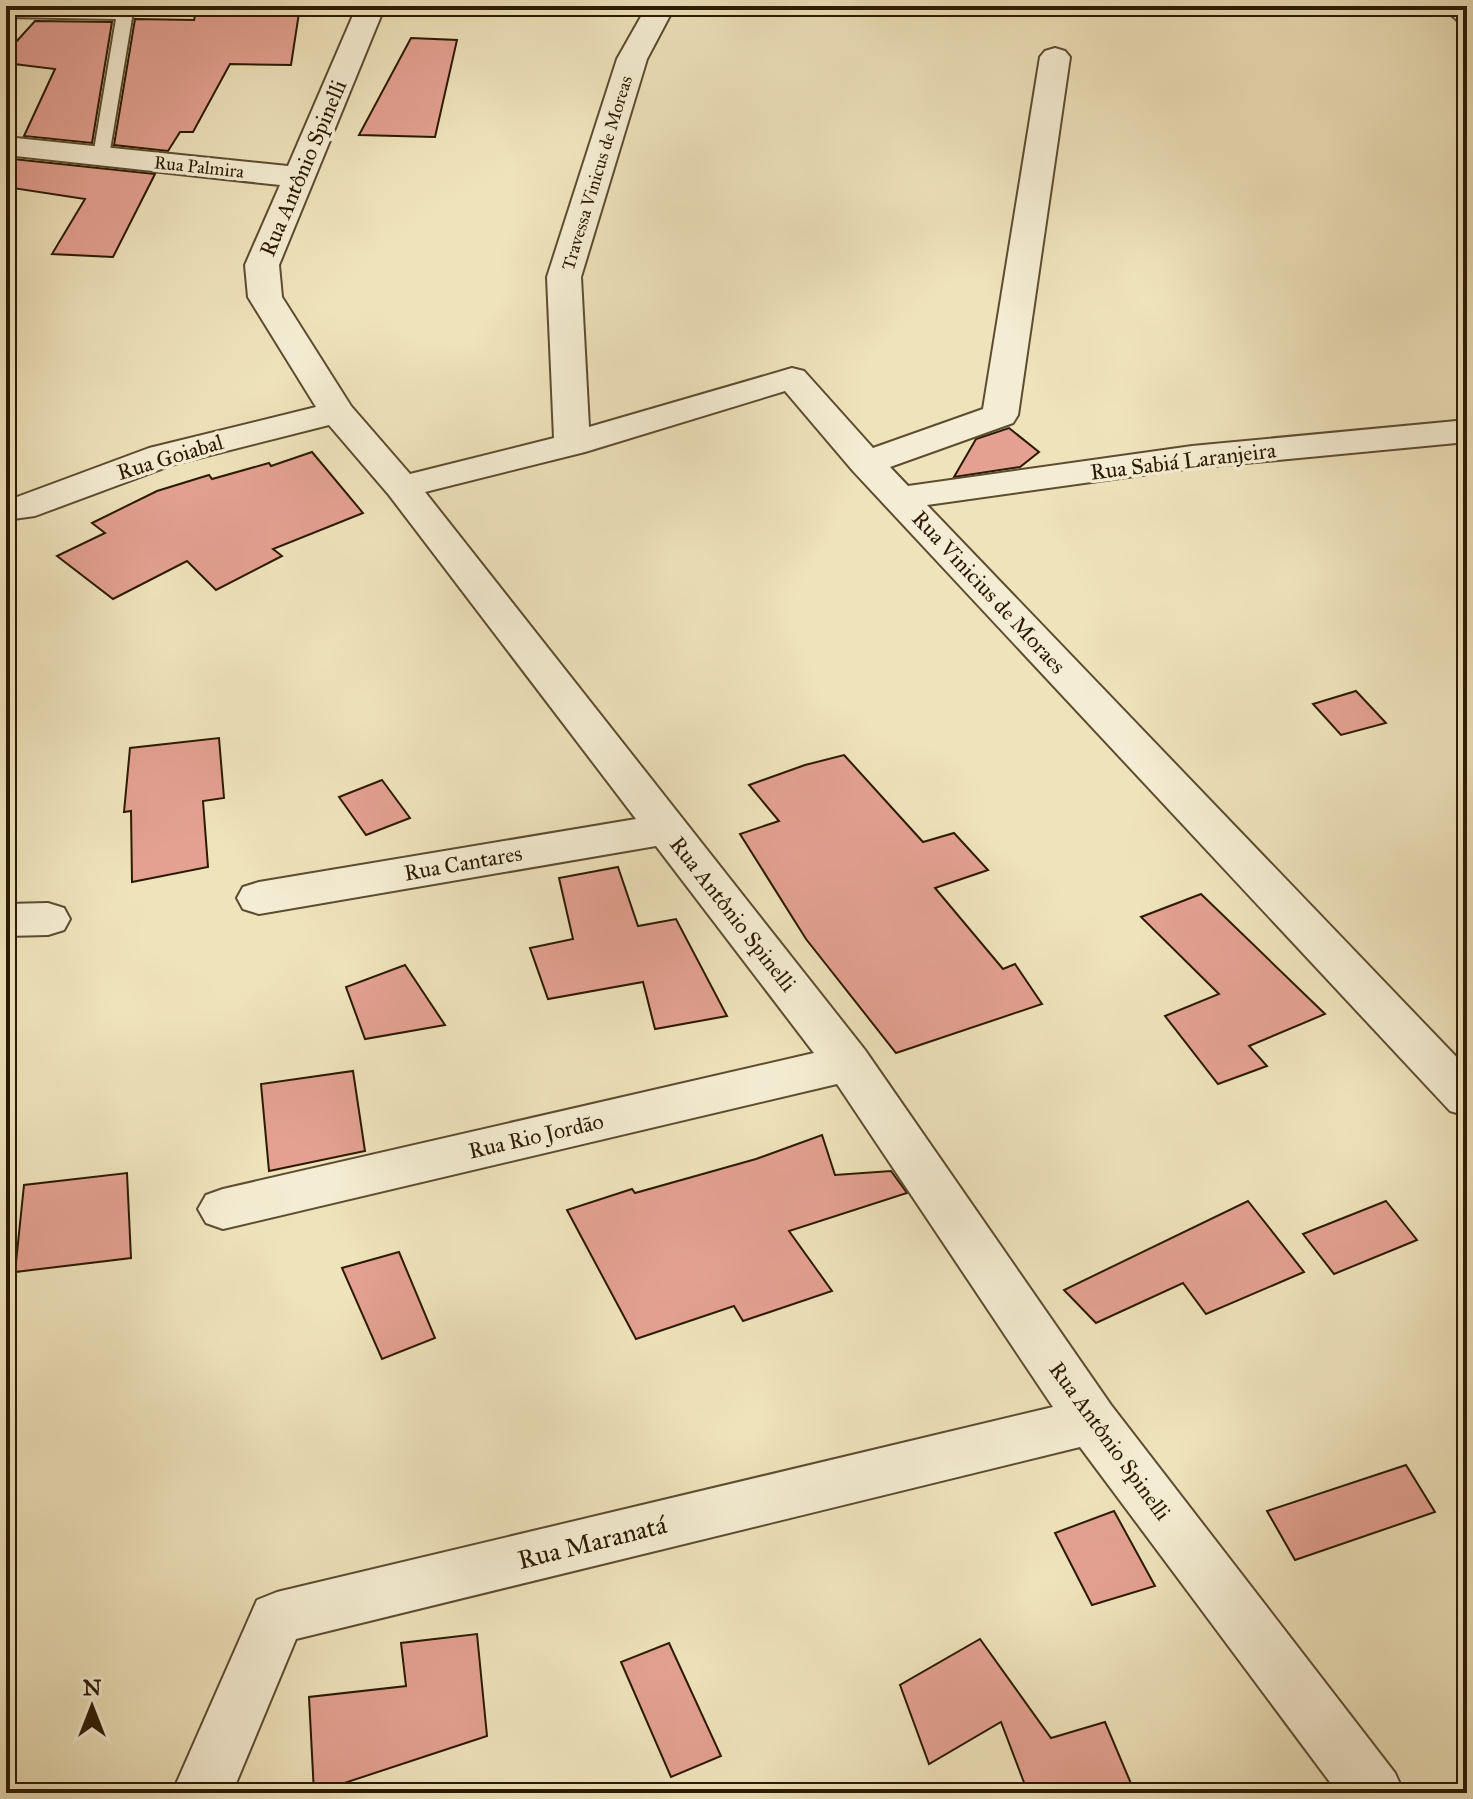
<svg xmlns="http://www.w3.org/2000/svg" width="1473" height="1799" font-family="'IM FELL Great Primer',serif">
  <rect width="100%" height="100%" fill="#efe3bc"/>
  <filter id="stains"><feTurbulence type="fractalNoise" baseFrequency=".0025" numOctaves="4"/><feColorMatrix values="0 0 0 0 .2 0 0 0 0 .09 0 0 0 0 .02 0 0 0 .5 -.17"/></filter>
  <radialGradient id="worn" r=".72"><stop offset=".6" stop-color="#630" stop-opacity="0"/><stop offset="1" stop-color="#630" stop-opacity=".3"/></radialGradient>
  <!-- building -->
  <g fill="#e4a192" stroke="#2b1a02" stroke-width="2">
    <polygon points="196,12 299,13 291,65 230,64 193,132 180,132 168,151 114,145 135,19 194,20"/>
    <polygon points="35,21 112,22 92,143 24,136 55,69 6,63 6,53"/>
    <polygon points="411,38 457,40 435,137 359,135"/>
    <polygon points="13,159 155,174 113,257 52,254 85,199 6,187 6,175"/>
    <polygon points="1009,428 1039,452 1020,467 954,477 976,439"/>
    <polygon points="312,452 363,513 273,549 282,556 216,590 187,561 113,599 57,556 105,533 92,523 157,491 209,475 212,479 269,463 271,466"/>
    <polygon points="1356,691 1386,723 1341,735 1313,704"/>
    <polygon points="219,738 224,798 203,801 208,867 132,882 131,811 124,812 130,748"/>
    <polygon points="844,755 923,842 954,833 988,870 935,888 1003,969 1015,964 1042,1004 896,1053 806,939 740,834 779,821 749,785 805,765"/>
    <polygon points="382,780 410,818 366,835 339,797"/>
    <polygon points="618,867 638,926 676,919 727,1016 655,1029 643,982 548,999 530,948 573,939 559,878"/>
    <polygon points="1201,894 1325,1014 1249,1046 1267,1066 1218,1084 1165,1016 1219,994 1141,917"/>
    <polygon points="405,965 445,1025 365,1039 346,987"/>
    <polygon points="353,1071 365,1151 269,1171 261,1084"/>
    <polygon points="822,1135 835,1175 891,1171 907,1193 789,1231 832,1291 743,1321 734,1306 636,1339 567,1210 632,1189 635,1193 756,1159"/>
    <polygon points="127,1173 131,1258 15,1272 24,1185"/>
    <polygon points="1248,1201 1304,1272 1206,1314 1183,1283 1096,1323 1064,1290"/>
    <polygon points="1386,1201 1417,1240 1334,1274 1303,1234"/>
    <polygon points="399,1252 435,1338 382,1359 342,1268"/>
    <polygon points="1406,1465 1435,1512 1295,1560 1267,1511"/>
    <polygon points="1114,1511 1155,1586 1092,1605 1055,1533"/>
    <polygon points="477,1634 487,1736 314,1793 309,1697 406,1686 401,1643"/>
    <polygon points="980,1639 1051,1738 1105,1722 1135,1793 1028,1793 1001,1722 929,1764 900,1685"/>
    <polygon points="669,1643 721,1756 671,1777 621,1662"/>
  </g>
  <g fill="none" stroke-linecap="round" stroke-linejoin="round">
    <!-- service casing -->
    <g stroke="#5c4c30" stroke-width="4">
      <polygon id="service" points="118,6 134,6 109,156 101,161 93,156 116,19 6,17 6,7 118,9"/>
    </g>
    <!-- minor casing -->
    <g stroke="#5c4c30" stroke-width="4">
      <g id="minor">
        <polygon points="357,6 385,6 279,265 282,297 351,406 410,474 554,438 547,277 617,59 647,6 675,6 647,59 581,277 589,427 792,368 804,371 873,448 983,409 1040,57 1045,51 1055,48 1065,51 1070,57 1018,415 1013,423 890,467 908,486 1192,446 1467,420 1467,442 1192,468 927,505 1467,1068 1467,1116 1450,1111 853,471 785,391 585,452 425,492 865,1050 1111,1405 1395,1773 1404,1793 1338,1793 1080,1447 296,1639 232,1793 172,1793 257,1600 277,1592 1053,1407 837,1084 223,1229 206,1223 198,1209 206,1195 223,1189 814,1053 656,846 259,914 243,909 237,898 243,887 259,882 636,819 389,495 329,425 175,464 35,516 6,520 6,498 17,497 149,448 316,407 248,297 245,265 280,185 6,155 6,137 288,166"/>
        <polygon points="1442,6 1467,6 1467,23 1457,20"/>
        <polygon points="48,903 64,908 70,919 64,930 48,935 6,936 6,904"/>
      </g>
    </g>
    <!-- service -->
    <use href="#service" fill="#f5edd3" fill-rule="evenodd"/>
    <!-- minor -->
    <use href="#minor" fill="#f5edd3" fill-rule="evenodd"/>
  </g>
  <g text-anchor="middle" dominant-baseline="central" stroke-width="7" stroke-linejoin="round" paint-order="stroke">
    <!-- far-street labels -->
    <g font-size="18" fill="#2b1a02" stroke="#f5edd3">
      <text transform="translate(199 167) rotate(6)">Rua Palmira</text>
      <text transform="translate(597 173) rotate(-73)">Travessa Vinicus de Moreas</text>
    </g>
    <!-- street labels -->
    <g font-size="22" fill="#2b1a02" stroke="#f5edd3">
      <text transform="translate(303 168) rotate(-67)">Rua Antônio Spinelli</text>
      <text transform="translate(170 457) rotate(-17)">Rua Goiabal</text>
      <text transform="translate(1183 461) rotate(-7)">Rua Sabiá Laranjeira</text>
      <text transform="translate(989 592) rotate(47)">Rua Vinicius de Moraes</text>
      <text transform="translate(463 863) rotate(-10)">Rua Cantares</text>
      <text transform="translate(733 914) rotate(52)">Rua Antônio Spinelli</text>
      <text transform="translate(536 1136) rotate(-13)">Rua Rio Jordão</text>
      <text transform="translate(1110 1441) rotate(54)">Rua Antônio Spinelli</text>
    </g>
    <!-- near-street labels -->
    <g font-size="26" fill="#2b1a02" stroke="#f5edd3">
      <text transform="translate(592 1542) rotate(-14)">Rua Maranatá</text>
    </g>
  </g>
  <!-- margin -->
  <rect width="1473" height="1799" fill="none" stroke="#efe3bc" stroke-width="32"/>
  <rect x="8" y="8" width="1457" height="1783" fill="none" stroke="#2b1a02" stroke-width="4"/>
  <rect x="16" y="16" width="1441" height="1767" fill="none" stroke="#2b1a02" stroke-width="2"/>
  <!-- north arrow -->
  <g transform="translate(92 1707)" stroke="#f5edd3" stroke-width="6" paint-order="stroke">
  <path d="M0-6L14 30L0 20L-14 30Z" fill="#2b1a02"/>
  <text y="-12" font-size="22" font-weight="bold" text-anchor="middle" fill="#2b1a02">N</text>
  </g>
  <rect width="100%" height="100%" filter="url(#stains)"/>
  <rect width="100%" height="100%" fill="url(#worn)"/>
</svg>
